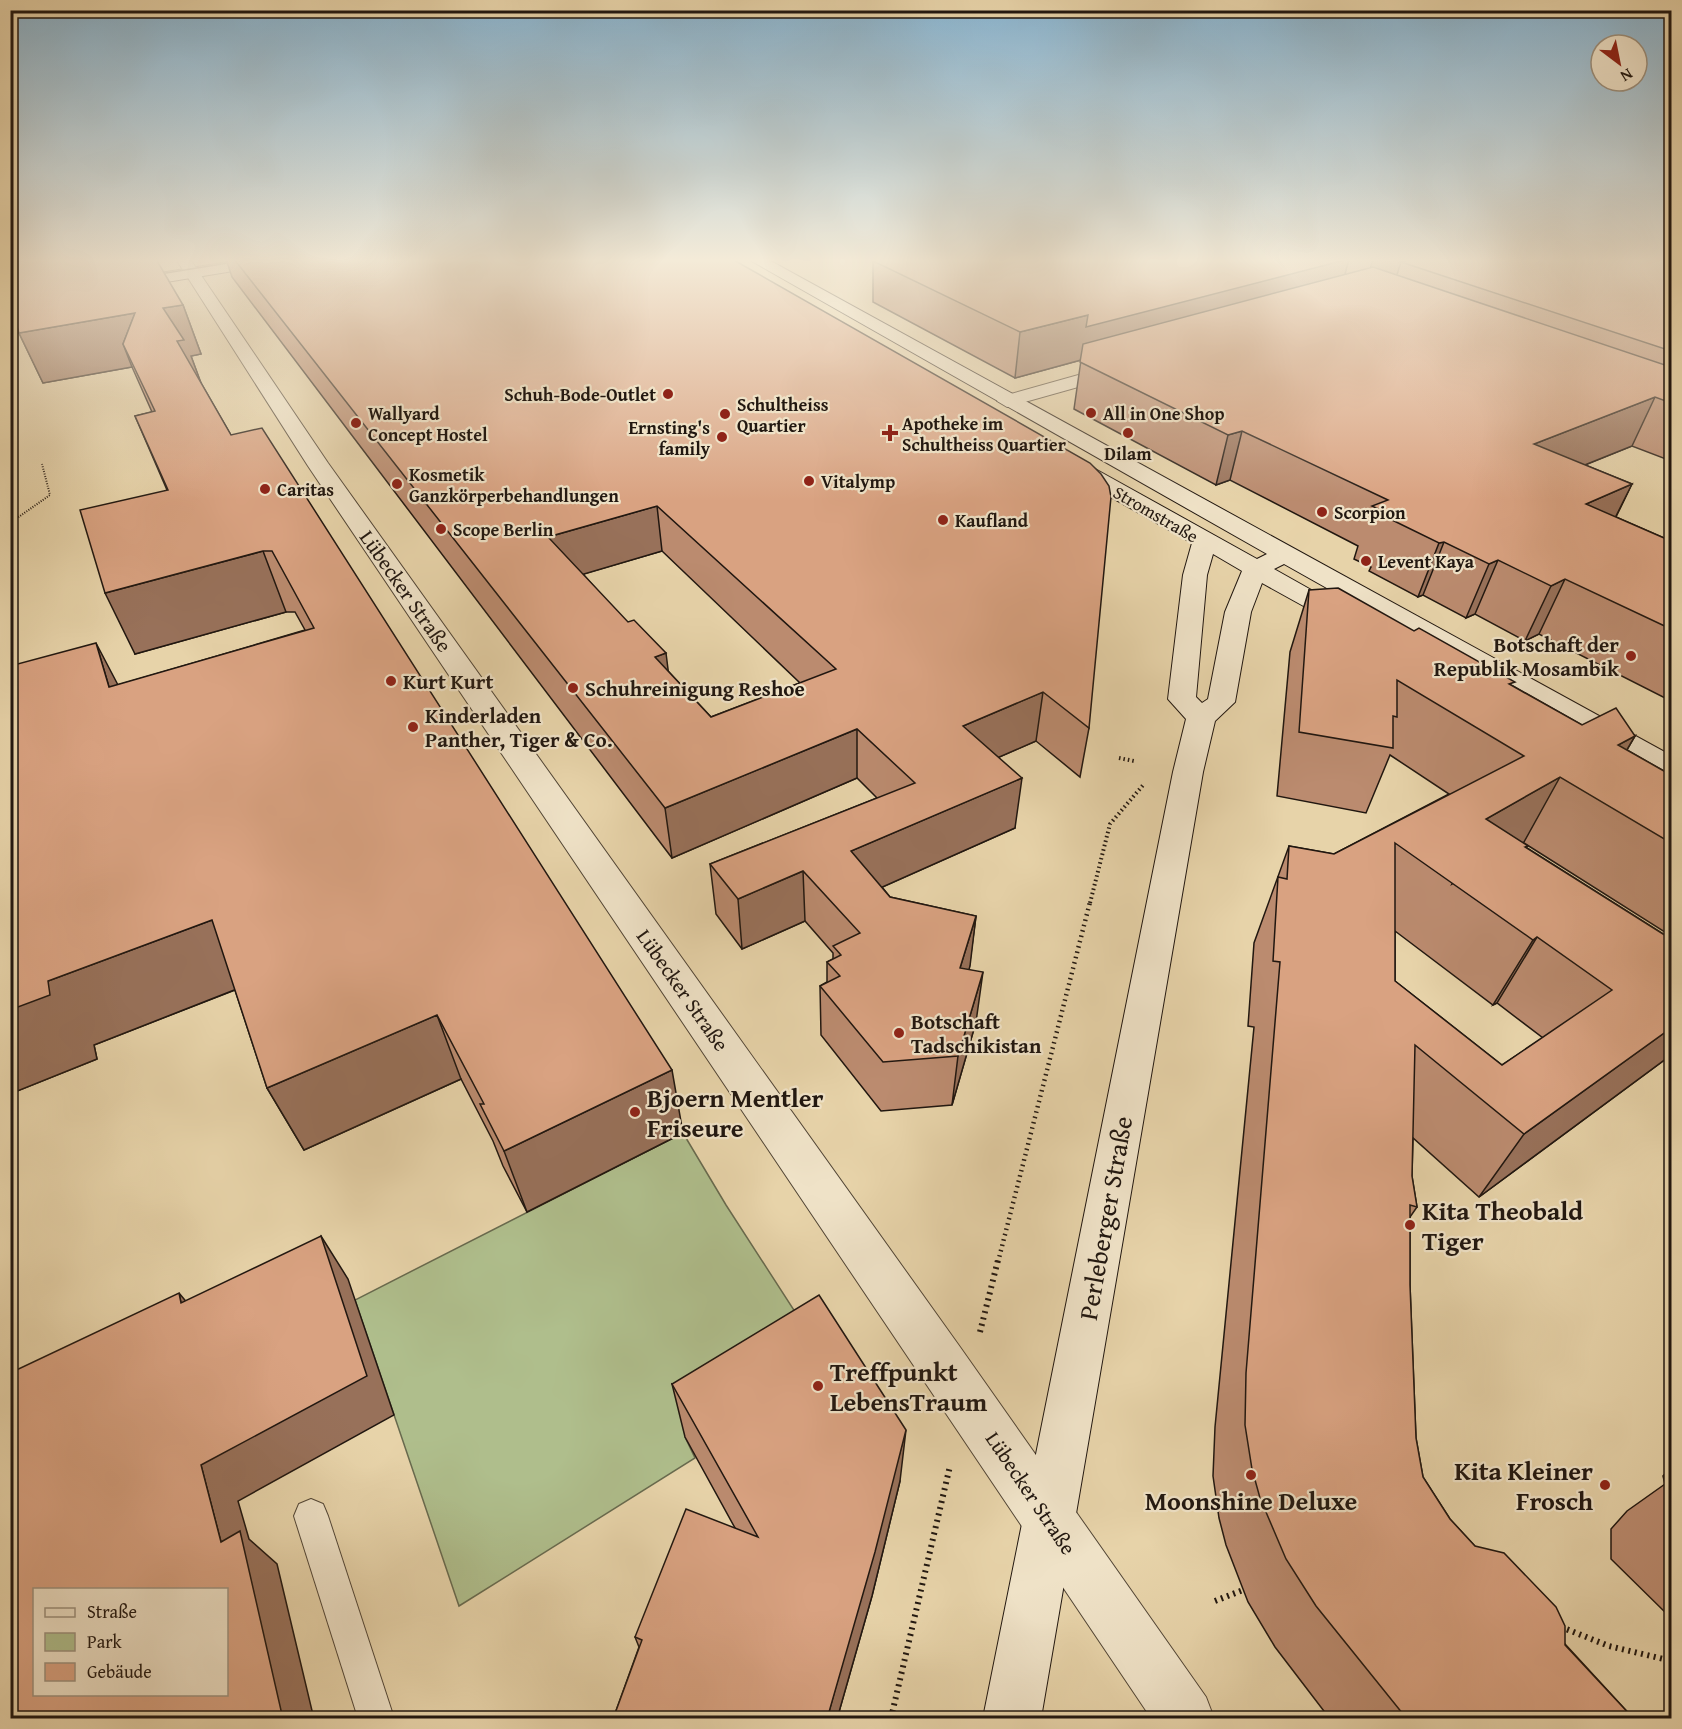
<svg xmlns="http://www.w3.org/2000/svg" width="1682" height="1729" font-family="'Gentium Book Plus',serif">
  <rect width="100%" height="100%" fill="#e7d3a9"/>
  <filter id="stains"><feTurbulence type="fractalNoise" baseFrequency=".00333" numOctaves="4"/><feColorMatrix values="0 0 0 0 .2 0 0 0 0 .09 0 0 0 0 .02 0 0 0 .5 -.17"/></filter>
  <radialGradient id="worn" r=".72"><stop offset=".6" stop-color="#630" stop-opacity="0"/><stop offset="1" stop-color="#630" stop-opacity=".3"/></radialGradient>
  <!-- green -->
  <polygon fill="#afbe8c" stroke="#686a4e" stroke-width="1.5" points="683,1133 726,1205 821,1352 685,1437 695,1458 459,1606 355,1300"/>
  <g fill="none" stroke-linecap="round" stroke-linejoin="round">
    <!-- service casing -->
    <g stroke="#524636" stroke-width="2">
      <polygon id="service" points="311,1499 323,1504 328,1516 394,1718 358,1718 294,1516 299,1504"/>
    </g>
    <!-- minor casing -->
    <g stroke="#524636" stroke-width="2">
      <g id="minor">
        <polygon points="176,259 190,259 328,463 960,1347 1206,1697 1214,1718 1151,1718 308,466"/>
        <polygon points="1121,363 1130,369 1128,373 1007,407 997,401 1000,397"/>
      </g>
    </g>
    <!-- secondary casing -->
    <g stroke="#211710" stroke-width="2">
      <g id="secondary">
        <polygon points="246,259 283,259 276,264 124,289 116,284 124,279"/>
        <path d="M748 259H767L1672 756V778L1661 776 1284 564 1274 569 1354 614 1358 619 1354 624 1345 627 1336 624 1262 583 1251 612 1235 702 1215 721 1203 772 1041 1718H983L1173 772 1186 719 1168 699 1183 575 1192 543 1063 470 1060 465 1063 460H1079L1257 559 1267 554ZM1213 554 1242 571 1225 612 1208 699 1202 703 1196 697 1207 575Z"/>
      </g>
    </g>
    <!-- path-far3 -->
    <polyline stroke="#211710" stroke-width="2" stroke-dasharray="1 1.5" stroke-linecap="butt" points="10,523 50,495 42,464"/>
    <!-- path-far2 -->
    <g stroke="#211710" stroke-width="4" stroke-dasharray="1.5 3" stroke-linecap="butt">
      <polyline points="1119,758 1134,761"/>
      <polyline points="1090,903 1110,824 1144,784"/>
    </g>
    <!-- path-far1 -->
    <polyline stroke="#211710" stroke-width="4.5" stroke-dasharray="1.5 4" stroke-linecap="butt" points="998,1262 1090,902"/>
    <!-- path -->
    <g stroke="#211710" stroke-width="6" stroke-dasharray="2 4.5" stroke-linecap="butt">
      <polyline points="980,1332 998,1260"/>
      <polyline points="1215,1601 1243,1590"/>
      <polyline points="1561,1627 1609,1646 1672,1661"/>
      <polyline points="891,1718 950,1466"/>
    </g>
    <!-- service -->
    <use href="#service" fill="#efe2c7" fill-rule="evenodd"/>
    <!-- minor -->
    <use href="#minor" fill="#efe2c7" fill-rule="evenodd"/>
    <!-- secondary -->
    <use href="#secondary" fill="#efe2c7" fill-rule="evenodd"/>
    <!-- tram -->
    <polyline stroke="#211710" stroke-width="1.5" points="147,276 253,259"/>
  </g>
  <!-- wall -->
  <g fill="#bb8b6f" stroke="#211710" stroke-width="1.5" fill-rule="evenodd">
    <path d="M226 259H732L1089 728 1080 777 1036 741 999 757 1015 828 882 887 890 897 976 916 969 969 976 1022 952 1105 881 1111 821 1035 820 986 827 982V962L833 959V953L805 921 742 949 716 914 710 864 877 798 857 778 672 858 232 277ZM662 551 800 683 711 717 668 671 583 574Z"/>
    <polygon points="881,259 1671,259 1671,461 1632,446 1585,465 1632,484 1616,517 1671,541 1671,701 1539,634 1525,641 1475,614 1466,618 1423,595 1418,597 1369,571 1371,567 1354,559 1358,546 1230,480 1216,485 1074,409 1081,360 1015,378 873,302 873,261"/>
    <polygon points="183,305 201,354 191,356 200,381 231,435 683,1133 527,1212 503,1166 493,1141 461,1079 304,1150 267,1088 235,990 94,1045 97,1059 10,1094 10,666 118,685 305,630 295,612 286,612 135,654 167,490 135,416 152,412 132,367 43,383 19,333"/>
    <path d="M1309 590 1513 686 1582 725 1635 736 1627 750 1671 775V936L1524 843 1527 848 1671 939V1055L1479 1197 1413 1138 1412 1176 1417 1207 1410 1217V1285L1416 1438 1423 1477 1450 1519 1634 1719H1330L1275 1647 1248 1602 1226 1545 1219 1518 1213 1476 1215 1427 1254 1027 1248 1026 1254 943 1289 846 1334 854 1449 794 1390 755 1366 813 1277 796 1290 652ZM1395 931 1493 1005 1497 1003 1543 1038 1502 1065 1395 981Z"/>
    <polygon points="672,1384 900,1481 872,1596 837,1719 613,1719 639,1647 635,1637 735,1528 685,1437"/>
    <polygon points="1671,1467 1671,1618 1611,1559 1611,1529 1627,1511 1665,1484 1663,1476"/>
  </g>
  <!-- shaded-wall -->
  <g fill="#98715a" stroke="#211710" stroke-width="1.5">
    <polygon points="1349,259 1338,301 1081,360 1015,378 1020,332 1088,315"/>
    <polygon points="1373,259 1517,259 1401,262 1393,287 1363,294"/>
    <polygon points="183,305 201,354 191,356 204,391 197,392 163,308"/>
    <polygon points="135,313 123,344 132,367 43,383 19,333"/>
    <polygon points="1655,397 1632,446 1512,494 1534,444"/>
    <polygon points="1242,431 1230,480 1216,485 1228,435"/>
    <polygon points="1632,484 1606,536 1586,504"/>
    <polygon points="657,506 662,551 557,582 548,537"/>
    <polygon points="1444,542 1423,595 1418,597 1439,543"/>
    <polygon points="263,551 286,612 135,654 105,593"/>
    <polygon points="1498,560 1475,614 1466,618 1489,564"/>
    <polygon points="1565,579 1539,634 1525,641 1551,586"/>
    <polygon points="96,643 129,706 109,687"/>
    <polygon points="666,653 672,701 655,657"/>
    <polygon points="1043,692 1036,741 958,775 963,726"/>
    <polygon points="857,729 857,778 672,858 665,808"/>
    <polygon points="1635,736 1598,799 1618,745"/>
    <polygon points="1560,777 1524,842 1452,884 1486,819"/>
    <polygon points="1022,778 1015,828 851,901 851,851"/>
    <polygon points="803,871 805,921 742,949 738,899"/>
    <polygon points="976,916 970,966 955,1017 960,968"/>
    <polygon points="212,920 247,985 94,1045 97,1059 10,1094 10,1010 48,981"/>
    <polygon points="1537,937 1497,1003 1493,1005 1533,940"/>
    <polygon points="983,972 976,1022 952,1105 958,1056"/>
    <polygon points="437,1015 461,1079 304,1150 267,1088"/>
    <polygon points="1671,1028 1671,1055 1479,1197 1524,1134"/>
    <polygon points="672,1070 683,1133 527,1212 504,1151"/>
    <polygon points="321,1236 348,1279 394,1415 238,1501 249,1539 277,1564 314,1719 283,1719 221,1542 201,1465"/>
    <polygon points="179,1293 214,1335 181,1303"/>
    <polygon points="906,1430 900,1481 872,1596 837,1719 827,1719"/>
  </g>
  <!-- building -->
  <g fill="#d9a281" stroke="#211710" stroke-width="1.5" fill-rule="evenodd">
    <polygon points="33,259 156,259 183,305 163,308 184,340 177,341 231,435 262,428 672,1070 504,1151 480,1104 484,1104 437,1015 267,1088 212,920 48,981 50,995 10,1010 10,666 96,643 109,687 314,628 272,551 263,551 105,593 80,510 168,490 135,416 155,411 123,344 135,313 19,333 10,305 10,263"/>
    <path d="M234 259H732L1090 463 1101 474 1109 486 1111 497 1089 728 1043 692 963 726 1022 778 851 851 890 897 976 916 960 968 983 972 958 1056 883 1062 820 986 840 976 827 962 841 955 833 946 860 933 803 871 738 899 710 864 915 783 857 729 665 808ZM657 506 836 669 711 717 655 657 666 653 634 620 628 622 548 537Z"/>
    <polygon points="881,259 1349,259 1086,327 1088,315 1020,332 873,261"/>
    <polygon points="1412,259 1671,259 1671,351 1401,262"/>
    <polygon points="1373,267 1671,367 1671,403 1655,397 1534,444 1632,484 1586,504 1671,541 1671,629 1565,579 1551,586 1498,560 1489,564 1444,542 1439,543 1388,518 1393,516 1372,506 1388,500 1242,431 1228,435 1080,362 1083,344"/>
    <path d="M1338 588 1414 631 1419 628 1515 682 1509 684 1582 725 1616 708 1635 736 1618 745 1671 775V843L1560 777 1486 819 1528 846 1525 847 1671 939V1028L1524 1134 1415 1045 1412 1176 1417 1207 1410 1205V1285L1416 1438 1423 1477 1450 1519 1475 1546 1504 1553 1556 1607 1565 1626V1645L1634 1719H1407L1316 1606 1286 1559 1260 1498 1252 1469 1245 1425 1246 1373 1280 962 1273 961 1278 877 1287 879 1289 846 1334 854 1524 756 1397 680V717L1393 716V748L1299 732 1309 590ZM1395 843 1533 940 1537 937 1612 990 1502 1065 1395 981Z"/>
    <path d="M321 1236 367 1376 201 1465 221 1542 240 1531 283 1719H10V1373L179 1293 181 1303ZM34 1590H226V1695H34Z"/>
    <polygon points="819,1295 906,1430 875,1552 827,1719 613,1719 642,1640 635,1637 686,1509 758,1537 672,1384"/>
  </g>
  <!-- sky -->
  <linearGradient id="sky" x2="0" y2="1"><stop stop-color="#88b5d2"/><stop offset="0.52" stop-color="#f4ebd8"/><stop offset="1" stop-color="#f4ebd8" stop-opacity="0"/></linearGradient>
  <rect width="1682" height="501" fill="url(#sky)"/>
  <!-- markers -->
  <g fill="#8f2418" stroke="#efe2c7" stroke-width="2">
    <circle cx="668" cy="394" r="6"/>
    <circle cx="1091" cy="413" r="6"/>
    <circle cx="725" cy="414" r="6"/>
    <circle cx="356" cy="423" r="6"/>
    <path d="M887 424h6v6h6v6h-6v6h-6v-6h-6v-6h6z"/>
    <circle cx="1128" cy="433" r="6"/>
    <circle cx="722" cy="437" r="6"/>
    <circle cx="809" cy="481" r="6"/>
    <circle cx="397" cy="484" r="6"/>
    <circle cx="265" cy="489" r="6"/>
    <circle cx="1322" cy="512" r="6"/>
    <circle cx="943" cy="520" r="6"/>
    <circle cx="441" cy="529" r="6"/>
    <circle cx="1366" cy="561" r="6"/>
    <circle cx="1631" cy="656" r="6"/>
    <circle cx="391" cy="681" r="6"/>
    <circle cx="573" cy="688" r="6"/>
    <circle cx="413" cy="727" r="6"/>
    <circle cx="899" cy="1033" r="6"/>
    <circle cx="635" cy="1112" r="6"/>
    <circle cx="1410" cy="1225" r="6"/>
    <circle cx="818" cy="1386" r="6"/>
    <circle cx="1251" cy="1475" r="6"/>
    <circle cx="1605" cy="1485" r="6"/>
  </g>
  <g text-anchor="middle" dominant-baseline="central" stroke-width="4.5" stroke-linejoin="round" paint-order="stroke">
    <!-- far-poi labels -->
    <g font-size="18" font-weight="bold" fill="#211710" stroke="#efe2c7" text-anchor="start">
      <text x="656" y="394" text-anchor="end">Schuh-Bode-Outlet</text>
      <text x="737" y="404">Schultheiss<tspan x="737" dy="21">Quartier</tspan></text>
      <text x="368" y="413">Wallyard<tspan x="368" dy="21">Concept Hostel</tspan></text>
      <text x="1103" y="413">All in One Shop</text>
      <text x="902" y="423">Apotheke im<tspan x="902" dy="21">Schultheiss Quartier</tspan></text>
      <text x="710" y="427" text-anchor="end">Ernsting's<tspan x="710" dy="21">family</tspan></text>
      <text x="1128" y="453" text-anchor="middle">Dilam</text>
      <text x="409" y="474">Kosmetik<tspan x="409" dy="21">Ganzkörperbehandlungen</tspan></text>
      <text x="821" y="481">Vitalymp</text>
      <text x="277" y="489">Caritas</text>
      <text x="1334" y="512">Scorpion</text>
      <text x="955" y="520">Kaufland</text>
      <text x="453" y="529">Scope Berlin</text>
      <text x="1378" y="561">Levent Kaya</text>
    </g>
    <!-- far-street labels -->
    <g font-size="18" fill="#211710" stroke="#efe2c7">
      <text transform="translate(1156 514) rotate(30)">Stromstraße</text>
    </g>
    <!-- street labels -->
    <g font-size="21" fill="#211710" stroke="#efe2c7">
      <text transform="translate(406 591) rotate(55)">Lübecker Straße</text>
      <text transform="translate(683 990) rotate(55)">Lübecker Straße</text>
      <text transform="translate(1031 1493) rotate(56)">Lübecker Straße</text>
    </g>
    <!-- poi labels -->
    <g font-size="21" font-weight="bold" fill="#211710" stroke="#efe2c7" text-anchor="start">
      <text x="1619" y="644" text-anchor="end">Botschaft der<tspan x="1619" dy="24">Republik Mosambik</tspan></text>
      <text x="403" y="681">Kurt Kurt</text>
      <text x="585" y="688">Schuhreinigung Reshoe</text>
      <text x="425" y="715">Kinderladen<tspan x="425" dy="24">Panther, Tiger &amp; Co.</tspan></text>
      <text x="911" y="1021">Botschaft<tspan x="911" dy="24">Tadschikistan</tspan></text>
    </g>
    <!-- near-poi labels -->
    <g font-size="26" font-weight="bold" fill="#211710" stroke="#efe2c7" text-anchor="start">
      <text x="647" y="1097">Bjoern Mentler<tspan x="647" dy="30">Friseure</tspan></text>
      <text x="1422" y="1210">Kita Theobald<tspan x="1422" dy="30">Tiger</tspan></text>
      <text x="830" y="1371">Treffpunkt<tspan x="830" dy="30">LebensTraum</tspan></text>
      <text x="1593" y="1470" text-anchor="end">Kita Kleiner<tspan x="1593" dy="30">Frosch</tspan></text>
      <text x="1251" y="1500" text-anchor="middle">Moonshine Deluxe</text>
    </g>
    <!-- near-street labels -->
    <g font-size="26" fill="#211710" stroke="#efe2c7">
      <text transform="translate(1105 1218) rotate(-80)">Perleberger Straße</text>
    </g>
  </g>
  <!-- margin -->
  <rect width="1682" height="1729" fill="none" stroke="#e7d3a9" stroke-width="36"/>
  <rect x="12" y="12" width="1658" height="1705" fill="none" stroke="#211710" stroke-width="3"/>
  <rect x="18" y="18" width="1646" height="1693" fill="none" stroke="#211710" stroke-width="1.5"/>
  <!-- legend -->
  <rect x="33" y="1588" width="195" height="108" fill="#efe2c7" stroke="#9d917e" stroke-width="1.5"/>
  <rect x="45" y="1608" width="30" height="9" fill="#efe2c7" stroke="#9d917e" stroke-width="1.5"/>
  <text x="87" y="1618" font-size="18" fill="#211710">Straße</text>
  <rect x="45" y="1633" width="30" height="18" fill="#afbe8c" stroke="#9d917e" stroke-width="1.5"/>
  <text x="87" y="1648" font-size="18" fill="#211710">Park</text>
  <rect x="45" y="1663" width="30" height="18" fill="#d9a281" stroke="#9d917e" stroke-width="1.5"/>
  <text x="87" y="1678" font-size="18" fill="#211710">Gebäude</text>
  <!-- north arrow -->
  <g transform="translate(1619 63) rotate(148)"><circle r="28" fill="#efe2c7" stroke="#9d917e" stroke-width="1.5"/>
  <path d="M0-4.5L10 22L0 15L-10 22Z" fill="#8f2418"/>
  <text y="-9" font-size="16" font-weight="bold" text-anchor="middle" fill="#211710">N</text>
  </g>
  <rect width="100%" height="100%" filter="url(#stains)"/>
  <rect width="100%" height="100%" fill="url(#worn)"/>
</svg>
